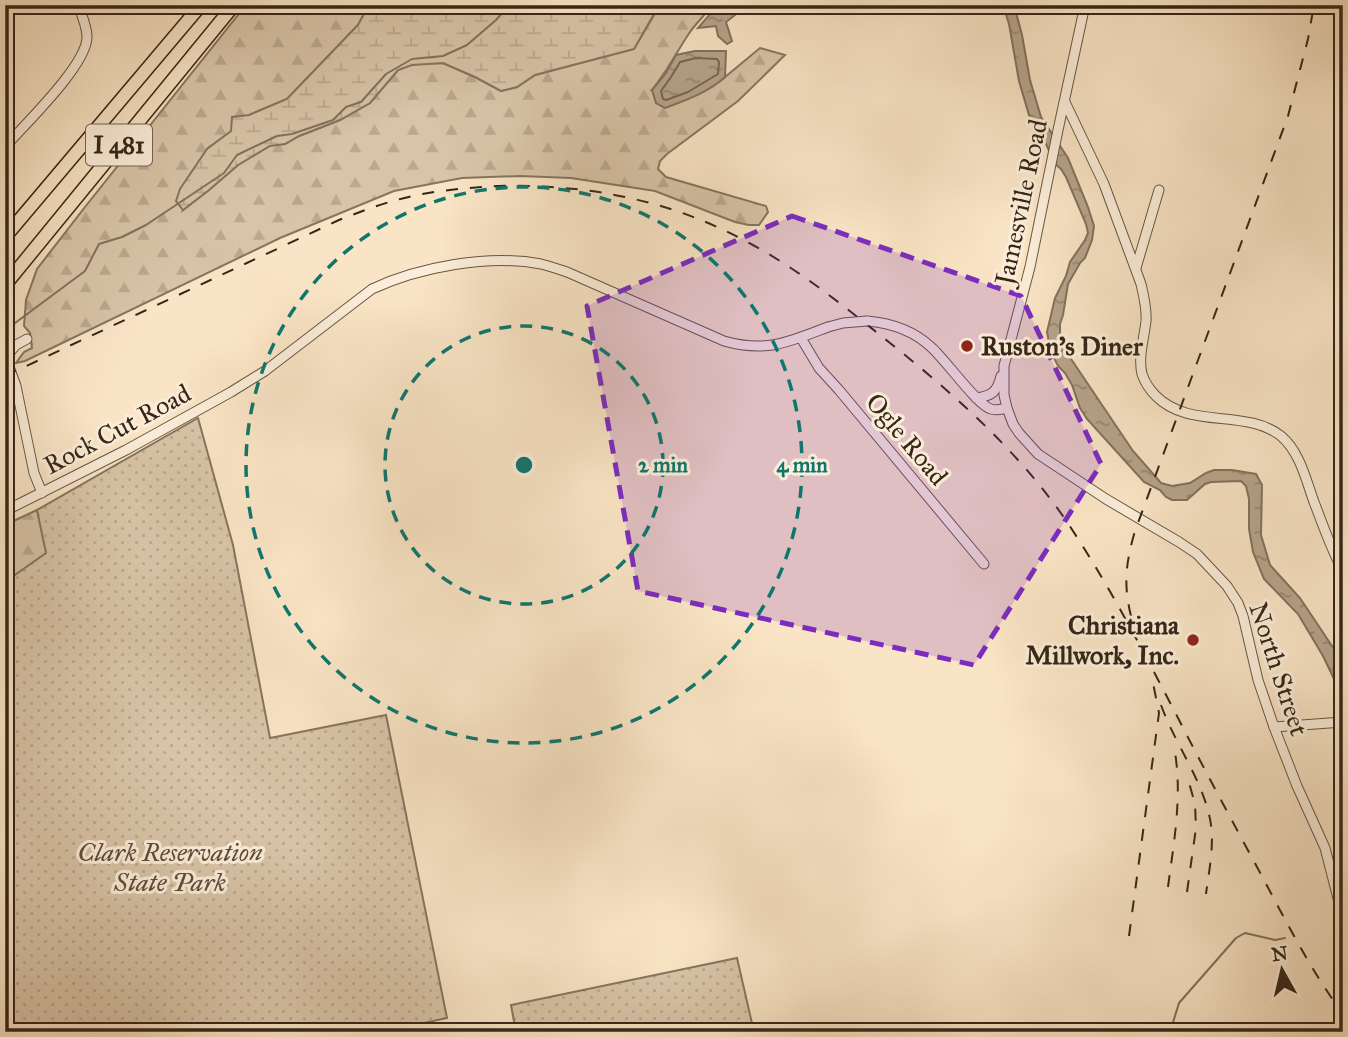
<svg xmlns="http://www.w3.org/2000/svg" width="1348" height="1037" font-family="'IM FELL Great Primer',serif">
  <defs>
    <pattern id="forest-firs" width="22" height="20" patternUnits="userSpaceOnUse" patternTransform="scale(1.75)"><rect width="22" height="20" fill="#d8c4a7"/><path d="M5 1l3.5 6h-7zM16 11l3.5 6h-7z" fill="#baa88f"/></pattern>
    <pattern id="wetland-marsh" width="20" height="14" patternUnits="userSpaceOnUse" patternTransform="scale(1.75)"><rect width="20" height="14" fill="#d8c4a7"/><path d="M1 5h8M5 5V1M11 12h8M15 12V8" fill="none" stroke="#baa88f"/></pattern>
    <pattern id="park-dots" width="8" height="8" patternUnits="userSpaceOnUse" patternTransform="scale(1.75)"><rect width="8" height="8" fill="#d8c4a7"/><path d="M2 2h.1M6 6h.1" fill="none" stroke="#baa88f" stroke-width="1.8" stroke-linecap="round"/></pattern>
    <pattern id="water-ripples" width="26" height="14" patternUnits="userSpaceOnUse" patternTransform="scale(1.75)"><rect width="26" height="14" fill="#b6a38a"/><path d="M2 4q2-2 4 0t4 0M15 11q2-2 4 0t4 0" fill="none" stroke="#958570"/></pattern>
  </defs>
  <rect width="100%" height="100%" fill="#f9e4c5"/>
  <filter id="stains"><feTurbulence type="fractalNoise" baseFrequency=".00286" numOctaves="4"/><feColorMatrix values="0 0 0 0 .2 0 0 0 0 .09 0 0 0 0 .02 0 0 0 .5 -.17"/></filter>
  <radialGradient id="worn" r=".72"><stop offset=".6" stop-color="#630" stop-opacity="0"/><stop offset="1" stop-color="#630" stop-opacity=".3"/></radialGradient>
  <!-- forest -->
  <g fill="url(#forest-firs)" stroke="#86755f" stroke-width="2">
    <path d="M246 5H369L358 25 287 99 249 115 232 131 207 149 183 210 209 190 238 165 270 145 285 144 299 136 340 120 370 103 398 70 412 64 443 63 475 77 501 91 517 87 535 75 634 49 654 15 653 5H711C706 15 696 23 690 32 677 51 667 72 652 90L719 82 760 48 785 55 738 101 667 154 660 161 658 169 666 177 766 206 768 212 759 225H749L735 222 655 191 571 178 520 176 462 178 394 191 280 238 25 361 16 363 24 352 32 348 30 333 24 326 26 300 37 269 85 207Z"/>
    <polygon points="37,510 47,553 5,582 5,525"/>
  </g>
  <!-- wetland -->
  <polygon fill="url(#wetland-marsh)" stroke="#86755f" stroke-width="2" points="369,5 653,5 654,14 634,49 535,75 517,87 501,91 475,77 443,63 412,65 398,70 370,103 340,120 299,136 285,144 270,146 238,165 209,190 183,210 176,201 180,189 207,149 231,131 232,117 249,115 287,99 358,25"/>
  <!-- park -->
  <g fill="url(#park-dots)" stroke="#86755f" stroke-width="2">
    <polygon points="198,418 233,545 270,738 386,715 447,1018 396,1029 396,1032 5,1032 5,582 46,553 37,510"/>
    <polygon points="737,958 754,1032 516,1032 511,1005"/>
  </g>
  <!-- water -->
  <g fill="url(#water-ripples)" stroke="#82715c" stroke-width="2">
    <polygon points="729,5 748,5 726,22 732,41 727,44 718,36 716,26 698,28 710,14 726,8"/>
    <polygon points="1003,5 1014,5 1022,35 1030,80 1041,117 1068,158 1088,207 1094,226 1092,240 1085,258 1080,263 1068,284 1063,315 1060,324 1060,338 1063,347 1133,451 1161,483 1172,486 1190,483 1206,473 1214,470 1232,470 1256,474 1262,485 1261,535 1270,565 1300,598 1340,658 1343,663 1343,690 1334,679 1323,656 1298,614 1264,579 1253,552 1249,529 1249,499 1246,486 1241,481 1211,482 1205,484 1187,500 1172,500 1166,497 1160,490 1144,482 1087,419 1080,408 1072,385 1065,373 1058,366 1051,352 1047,332 1055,298 1066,276 1070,262 1085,240 1088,233 1086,224 1066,177 1061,169 1055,164 1042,135 1029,115 1019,81 1009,24"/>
    <path d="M695 51H726L725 77C709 92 686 100 665 108L656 103 652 90 666 73 676 55Z"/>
  </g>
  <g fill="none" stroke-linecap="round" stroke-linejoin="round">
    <!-- shore -->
    <polygon stroke="#766450" stroke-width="2" points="696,58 717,59 719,62 718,74 688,92 666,100 663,99 661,91 671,77 680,62"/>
    <!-- stream -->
    <g stroke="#82715c" stroke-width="2">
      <polyline points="11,326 85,271 99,244 122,237 146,225 224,173 237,155 277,136 292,134 333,120 346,107 361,102 386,74 412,59 443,56 467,45 496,20 509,5"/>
      <polyline points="1170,1032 1179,1003 1236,938 1245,933 1275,940 1285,938"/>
    </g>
    <!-- minor casing -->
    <g stroke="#665642" stroke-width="11">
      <g id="minor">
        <polyline points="1085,5 1058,130 1030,267 1004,366 1004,395 1007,408 1013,424 1019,433 1038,454 1106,499 1179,542 1197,554 1227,586 1238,603 1243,616 1258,680 1274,727 1297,786 1325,848 1343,918"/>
        <path d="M1065 102 1104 184 1141 284C1144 297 1147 309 1146 321 1144 339 1138 357 1142 374 1145 383 1150 390 1156 396 1190 430 1245 408 1281 436 1300 452 1306 480 1314 502 1323 525 1331 549 1343 571"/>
        <path d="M5 147C25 124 87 65 87 37 87 27 82 15 78 5"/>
        <path d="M5 176C8 182 11 189 5 193"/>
        <polyline points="1136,268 1159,190"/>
        <path d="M867 321C890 323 914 331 931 347 945 359 978 406 991 409 996 411 1002 409 1007 408"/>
        <polyline points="801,338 819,368 839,390 984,564"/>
        <polyline points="27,339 16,345 10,352 8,364 16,386 34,473 42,493"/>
        <path d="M976 398C992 396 997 392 1001 376"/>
        <path d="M5 511 126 450 231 392 265 371 372 289C419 267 489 254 541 264 549 266 558 269 567 272L724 341C766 353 789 342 828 327"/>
        <polyline points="1274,727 1343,722"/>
      </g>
    </g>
    <!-- highway casing -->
    <g stroke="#352617" stroke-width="15">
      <g id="highway">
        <polyline points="5,237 201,5"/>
        <polyline points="5,285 234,5"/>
      </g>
    </g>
    <!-- minor -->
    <use href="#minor" stroke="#fbedd9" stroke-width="9"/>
    <!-- highway -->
    <use href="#highway" stroke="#f9e4c5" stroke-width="12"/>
    <!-- rail -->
    <g stroke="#352617" stroke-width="2" stroke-dasharray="12 12" stroke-linecap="butt">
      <path d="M5 376 339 220C357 213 375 206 393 201 427 191 463 188 498 186 588 184 672 200 751 244 801 271 845 307 890 343 954 394 1018 451 1065 519 1107 581 1142 649 1177 716 1203 767 1230 817 1257 867 1284 917 1309 968 1343 1014"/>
      <path d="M1131 616C1123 584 1126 562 1135 531L1288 116 1308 39 1314 5"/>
      <path d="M1161 705C1175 744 1202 779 1210 819 1215 844 1209 870 1206 894"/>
      <path d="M1168 887C1174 841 1183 793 1174 747"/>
      <polyline points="1187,892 1196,828 1195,804 1188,779"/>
      <polyline points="1129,936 1159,713 1153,683"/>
    </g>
    <!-- minor-bridge casing -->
    <g stroke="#665642" stroke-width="11" stroke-linecap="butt">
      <polyline id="minor-bridge" points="828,327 843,323 867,321"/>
    </g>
    <!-- minor-bridge -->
    <use href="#minor-bridge" stroke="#fbedd9" stroke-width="9"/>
  </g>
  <!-- marked area -->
  <path fill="#7b2cbf" fill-opacity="0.2" stroke="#7b2cbf" stroke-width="5" stroke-dasharray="14 9" stroke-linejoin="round" d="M792 216 1021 296 1101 464 974 665 638 591 587 306Z"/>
  <!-- distance rings -->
  <g fill="none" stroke="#0f766e" stroke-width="3.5" stroke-dasharray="12 9">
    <circle cx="524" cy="465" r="139"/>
    <circle cx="524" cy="465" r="278"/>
  </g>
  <!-- markers -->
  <g fill="#8f2418" stroke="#fbedd9" stroke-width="2.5">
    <circle cx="967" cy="346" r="7"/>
    <circle cx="1193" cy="640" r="7"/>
  </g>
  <g text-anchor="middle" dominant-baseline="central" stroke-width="6" stroke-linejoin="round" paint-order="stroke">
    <!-- shield labels -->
    <rect fill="#fbedd9" stroke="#706251" stroke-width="2" x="86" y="124.5" width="66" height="41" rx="5"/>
    <g font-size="24" font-weight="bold" fill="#352617">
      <text x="119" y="145">I 481</text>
    </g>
    <!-- street labels -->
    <g font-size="26" fill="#352617" stroke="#fbedd9">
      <text transform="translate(1021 202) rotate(-78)">Jamesville Road</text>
      <text transform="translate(117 429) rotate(-28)">Rock Cut Road</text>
      <text transform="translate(907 439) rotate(50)">Ogle Road</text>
      <text transform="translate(1279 669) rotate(72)">North Street</text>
    </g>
    <!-- poi labels -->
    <g font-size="26" font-weight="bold" fill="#352617" stroke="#fbedd9" text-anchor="start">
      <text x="981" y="346">Ruston's Diner</text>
      <text x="1179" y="625" text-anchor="end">Christiana<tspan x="1179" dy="30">Millwork, Inc.</tspan></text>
    </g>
    <!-- park labels -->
    <g font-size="26" font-style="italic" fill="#5e4e3b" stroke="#fbedd9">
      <text x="170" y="852">Clark Reservation<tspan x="170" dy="30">State Park</tspan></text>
    </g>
  </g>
  <circle cx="524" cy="465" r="10" fill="#0f766e" stroke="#fbedd9" stroke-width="3.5"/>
  <g font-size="21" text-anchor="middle" font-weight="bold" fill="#0f766e" stroke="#fbedd9" stroke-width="6" stroke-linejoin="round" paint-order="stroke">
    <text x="663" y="472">2 min</text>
    <text x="802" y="472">4 min</text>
  </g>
  <!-- margin -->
  <rect width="1348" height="1037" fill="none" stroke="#f9e4c5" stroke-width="28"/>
  <rect x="7" y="7" width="1334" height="1023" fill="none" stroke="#352617" stroke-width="3.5"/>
  <rect x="14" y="14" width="1320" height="1009" fill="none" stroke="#352617" stroke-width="2"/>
  <!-- north arrow -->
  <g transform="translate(1282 970) rotate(352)" stroke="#fbedd9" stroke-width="5" paint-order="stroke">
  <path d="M0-5L12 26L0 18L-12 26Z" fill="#352617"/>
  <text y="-10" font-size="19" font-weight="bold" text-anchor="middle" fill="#352617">N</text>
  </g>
  <rect width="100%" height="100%" filter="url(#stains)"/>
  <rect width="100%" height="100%" fill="url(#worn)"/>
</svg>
